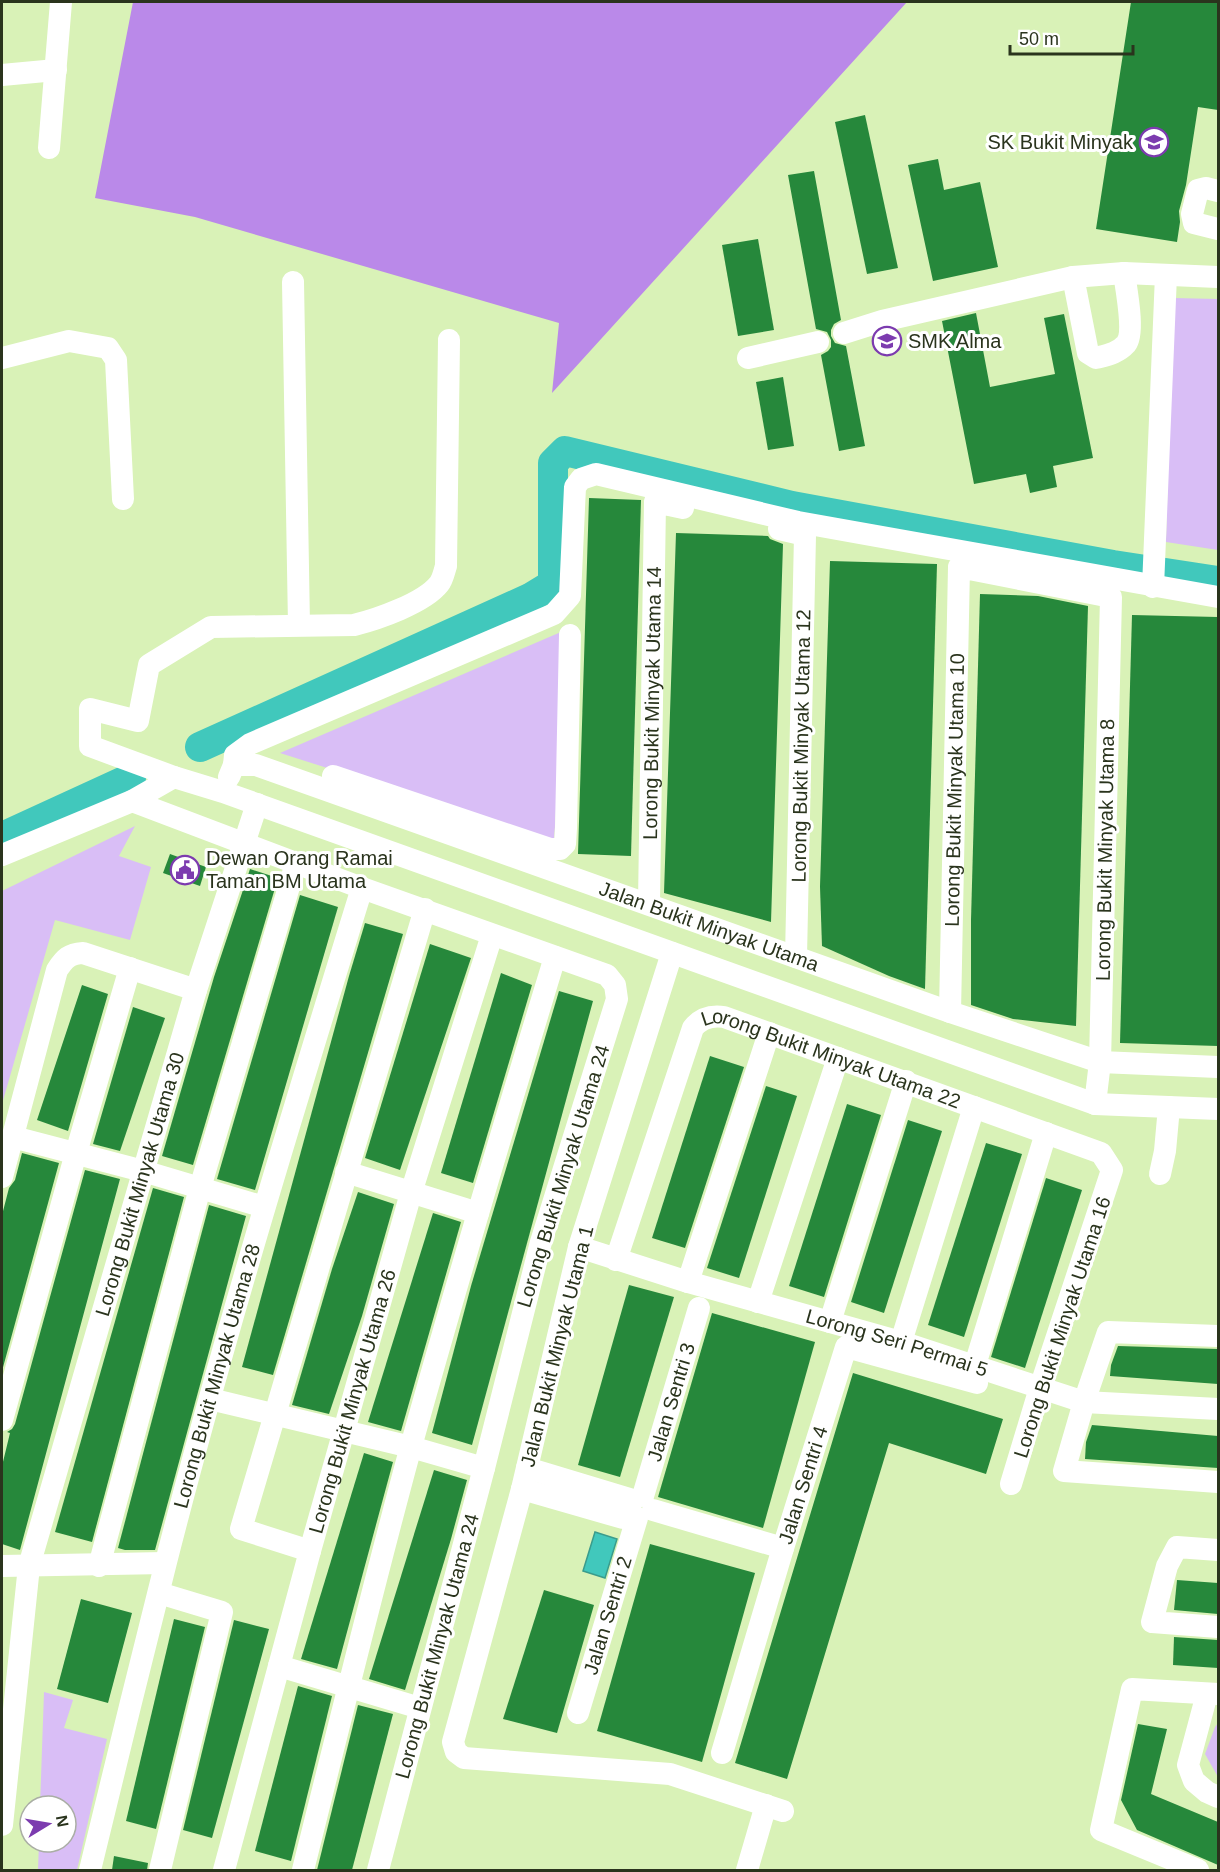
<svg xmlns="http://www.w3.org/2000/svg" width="1220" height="1872" font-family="Helvetica,sans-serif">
  <rect width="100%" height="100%" fill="#d9f2b7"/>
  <!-- green -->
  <g fill="#d9bef6">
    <polygon points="1173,298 1218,299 1218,550 1166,542"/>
    <polygon points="568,629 554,840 280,753"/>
    <polygon points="135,826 119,856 151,867 130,940 55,920 2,1104 2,891"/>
    <polygon points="44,1692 73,1700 64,1728 107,1739 77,1870 38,1870 39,1842 66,1842 66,1806 40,1806"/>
    <polygon points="1218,1723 1218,1777 1205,1754 1215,1727"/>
  </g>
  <!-- forest -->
  <polygon fill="#ba89e9" points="133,2 907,2 552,393 559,323 195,217 95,198"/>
  <!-- water -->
  <polygon fill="#41c8bc" stroke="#3a9c8c" stroke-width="1.5" points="595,1532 617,1539 605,1578 583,1571"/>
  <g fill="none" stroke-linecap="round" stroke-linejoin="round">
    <!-- river -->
    <g stroke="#41c8bc" stroke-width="30">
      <polyline points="200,747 530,598 553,584 553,463 565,451 792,506 1113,565 1218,581"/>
      <polyline points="2,837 131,778"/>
    </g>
  </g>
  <!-- building -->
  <g fill="#26883b">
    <polygon points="1131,2 1218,2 1218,110 1198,107 1186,185 1179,211 1180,222 1177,242 1096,229"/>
    <polygon points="865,115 898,268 867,274 835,122"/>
    <polygon points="938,159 944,190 980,182 998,267 933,281 908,165"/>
    <polygon points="814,171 841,320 834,324 831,330 831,336 835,343 846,346 865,446 839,451 821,355 828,351 831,347 831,340 827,332 816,329 788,175"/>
    <polygon points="758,239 774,330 738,336 722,245"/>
    <polygon points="976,313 990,387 1055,374 1044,318 1064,314 1093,458 1053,466 1057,487 1030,493 1026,474 974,484 942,321"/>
    <polygon points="783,377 794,446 768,450 756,382"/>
    <polygon points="589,498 641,500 631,856 578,854"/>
    <polygon points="676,533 768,536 770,539 783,544 771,922 664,893"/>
    <polygon points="830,561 937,564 925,989 889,976 822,946 820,887"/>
    <polygon points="980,594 1038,596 1088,606 1076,1026 1013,1019 971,1005 971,920"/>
    <polygon points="1132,615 1218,617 1218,1046 1120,1043"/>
    <polygon points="170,854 206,867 200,886 163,873"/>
    <polygon points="250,869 278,878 193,1165 162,1156 214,977"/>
    <polygon points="300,895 338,907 255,1190 217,1179"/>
    <polygon points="365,923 403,934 273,1375 242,1367 349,976"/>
    <polygon points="430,944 471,958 400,1170 365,1158"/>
    <polygon points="501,973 532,985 473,1183 441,1173"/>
    <polygon points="82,985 108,994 68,1131 37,1120"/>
    <polygon points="559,991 593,1001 472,1445 432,1433 471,1286"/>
    <polygon points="133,1007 165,1018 120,1151 93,1144"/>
    <polygon points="710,1056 744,1067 685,1248 652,1238"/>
    <polygon points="766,1086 797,1096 739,1278 707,1268"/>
    <polygon points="847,1104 881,1115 824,1297 789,1286"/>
    <polygon points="908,1120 942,1131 884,1313 851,1302"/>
    <polygon points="986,1143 1022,1154 964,1337 928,1325"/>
    <polygon points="22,1153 59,1163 2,1371 2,1215 9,1188 15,1180"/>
    <polygon points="85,1170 120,1179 20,1550 2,1544 2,1466 10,1433 7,1432 12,1429 15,1424"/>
    <polygon points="1046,1178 1082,1190 1025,1368 991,1357"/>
    <polygon points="153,1188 184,1197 92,1542 55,1532"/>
    <polygon points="358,1192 394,1204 362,1316 329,1414 292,1405 332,1269"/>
    <polygon points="209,1205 246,1216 155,1550 125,1550 118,1548"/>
    <polygon points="433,1213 461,1222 401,1431 368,1422"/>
    <polygon points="629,1285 674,1297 620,1477 578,1465"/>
    <polygon points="712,1313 815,1342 763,1528 658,1497"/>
    <polygon points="1118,1346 1218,1349 1218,1384 1110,1376 1111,1365"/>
    <polygon points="853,1373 1003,1419 986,1474 889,1443 787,1779 735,1763"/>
    <polygon points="1092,1425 1218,1436 1218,1468 1085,1459 1086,1442"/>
    <polygon points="364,1453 393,1462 337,1669 301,1659"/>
    <polygon points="434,1470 467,1480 451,1539 405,1690 369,1679"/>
    <polygon points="650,1544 755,1573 702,1762 597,1731"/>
    <polygon points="1177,1580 1218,1583 1218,1614 1174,1610"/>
    <polygon points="544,1590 594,1605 557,1733 503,1719"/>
    <polygon points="81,1599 132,1613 108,1703 57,1689"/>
    <polygon points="174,1619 205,1627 156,1829 126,1821"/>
    <polygon points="234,1620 269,1629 212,1838 183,1830"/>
    <polygon points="1174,1637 1218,1640 1218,1668 1173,1665"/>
    <polygon points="298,1686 332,1696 291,1861 255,1851"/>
    <polygon points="358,1705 393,1714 352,1870 317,1870"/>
    <polygon points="1138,1724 1167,1729 1151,1794 1218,1822 1218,1865 1137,1830 1121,1800"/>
    <polygon points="114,1856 148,1863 147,1870 112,1870"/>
  </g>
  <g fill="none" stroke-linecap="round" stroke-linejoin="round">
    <!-- minor -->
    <g stroke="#fff" stroke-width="22">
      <polyline points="2,75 56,70"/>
      <polyline points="49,148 61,2"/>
      <polyline points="1218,191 1206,188 1198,190 1192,214 1194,223 1218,229"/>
      <path d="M1073 277 1088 353 1096 358C1107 355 1118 353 1126 344 1135 333 1126 288 1124 273"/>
      <polyline points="293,282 299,625"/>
      <polyline points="844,333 882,321 1073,277 1124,273 1218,277"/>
      <path d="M449 340 446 566C444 572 443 579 439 584 424 603 378 619 354 625L211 627 149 665 138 721 90 709V746L174 777 223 792 1095 1104 1218 1109"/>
      <polyline points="2,358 69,341 108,348 116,360 123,499"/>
      <polyline points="748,358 818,342"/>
      <polyline points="779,529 805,535 796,957"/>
      <polyline points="1153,587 1166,275"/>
      <polyline points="234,765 235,755 250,744 554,614 570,596 575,487 581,479 596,474 798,522 1218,597"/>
      <polyline points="333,776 550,849 560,849 565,844 566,828 570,635"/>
      <path id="s1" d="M229 777 234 765H256L950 1012 1100 1062 1218 1067"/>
      <polyline points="132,801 362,888 607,975 615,985 617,999 541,1242 484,1468 378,1870"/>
      <polyline points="2,855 132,801 174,777"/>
      <path id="s2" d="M649 903 655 502 683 508"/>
      <polyline points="672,953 579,1247 522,1489 453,1742 456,1752 464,1758 670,1774 783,1811"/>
      <path id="s3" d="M950 1012 959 567 1111 597 1100 1062 1095 1104"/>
      <polyline points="13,1137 143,1171 264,1207"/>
      <polyline points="346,1172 478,1213"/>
      <polyline points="1160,1174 1165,1151 1169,1107"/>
      <path d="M2 1177 57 970C65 958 69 954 83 953L196 990"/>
      <path id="s4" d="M579 1247 688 1282 901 1342 1084 1402 1218 1409"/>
      <path id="s5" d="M616 1260 693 1028C701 1018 711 1015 724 1017L1101 1153 1112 1170 1040 1388 1011 1484"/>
      <polyline points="688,1282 769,1033"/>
      <polyline points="758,1302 838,1058"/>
      <polyline points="830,1322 906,1081"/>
      <polyline points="1218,1336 1108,1332 1084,1402 1064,1471 1218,1482"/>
      <polyline points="901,1342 974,1107"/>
      <polyline points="975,1365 1046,1133"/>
      <polyline points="210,1399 411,1447 484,1468"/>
      <polyline points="2,1420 76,1153 130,968"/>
      <polyline points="527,1468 633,1500"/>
      <polyline points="522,1489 623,1518 633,1514"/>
      <path id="s6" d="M643 1496 699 1308"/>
      <polyline points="653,1510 783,1548"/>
      <polyline points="1218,1550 1177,1547 1167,1566 1152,1622 1218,1627"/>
      <polyline points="310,1551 241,1529 425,909"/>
      <polyline points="2,1566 165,1563"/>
      <polyline points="99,1566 200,1188 296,863"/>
      <polyline points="159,1593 222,1612 160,1870"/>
      <polyline points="279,1666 420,1708"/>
      <polyline points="1207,1694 1188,1765 1194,1781 1207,1792 1218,1797"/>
      <path id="s7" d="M578 1713 637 1518"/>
      <path id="s8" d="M722 1753 783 1548 846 1347 977 1383"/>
      <path id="s9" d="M2 1825 29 1566 196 990 257 804"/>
      <path id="s10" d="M90 1870C115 1768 140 1664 166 1562 224 1335 293 1111 362 888"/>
      <path id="s11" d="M224 1870 310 1551 411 1193 492 935"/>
      <path d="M303 1870C338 1730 372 1590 410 1450 456 1285 505 1121 555 957"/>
      <polyline points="747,1870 766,1805"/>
      <polyline points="1198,1870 1101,1830 1132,1689 1218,1694"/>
    </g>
  </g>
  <!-- icons -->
  <defs>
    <g id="school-ring" transform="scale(1.5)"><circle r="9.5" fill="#fff" stroke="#7c3baf" stroke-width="1.5"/><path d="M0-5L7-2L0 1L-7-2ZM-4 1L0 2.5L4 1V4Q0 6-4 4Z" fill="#7c3baf"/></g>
    <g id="civic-ring" transform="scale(1.5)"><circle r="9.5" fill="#fff" stroke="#7c3baf" stroke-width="1.5"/><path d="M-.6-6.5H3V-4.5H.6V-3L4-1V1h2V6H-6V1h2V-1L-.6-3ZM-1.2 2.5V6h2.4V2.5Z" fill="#7c3baf"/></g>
  </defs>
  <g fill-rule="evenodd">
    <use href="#school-ring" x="1154" y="142"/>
    <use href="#school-ring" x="887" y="341"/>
    <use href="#civic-ring" x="185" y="870"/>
  </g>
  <g text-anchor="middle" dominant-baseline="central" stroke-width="6" stroke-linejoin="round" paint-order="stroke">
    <!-- poi labels -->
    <g font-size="20" fill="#2a341d" stroke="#fff" text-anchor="start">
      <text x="1133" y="142" text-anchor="end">SK Bukit Minyak</text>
      <text x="908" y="341">SMK Alma</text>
      <text x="206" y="858">Dewan Orang Ramai<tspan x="206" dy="23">Taman BM Utama</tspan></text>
    </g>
    <!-- street labels -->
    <g font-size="20" fill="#2a341d" stroke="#fff">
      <text stroke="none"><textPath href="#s2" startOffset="200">Lorong Bukit Minyak Utama 14</textPath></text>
      <text transform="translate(801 746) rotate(-89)">Lorong Bukit Minyak Utama 12</text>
      <text stroke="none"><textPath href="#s3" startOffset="222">Lorong Bukit Minyak Utama 10</textPath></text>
      <text transform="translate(1105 850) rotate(-89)">Lorong Bukit Minyak Utama 8</text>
      <text stroke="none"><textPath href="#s1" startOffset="516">Jalan Bukit Minyak Utama</textPath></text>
      <text stroke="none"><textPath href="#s5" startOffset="393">Lorong Bukit Minyak Utama 22</textPath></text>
      <text transform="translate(563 1176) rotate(-73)">Lorong Bukit Minyak Utama 24</text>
      <text stroke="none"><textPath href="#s9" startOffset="658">Lorong Bukit Minyak Utama 30</textPath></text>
      <text transform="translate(1062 1327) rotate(-72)">Lorong Bukit Minyak Utama 16</text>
      <text stroke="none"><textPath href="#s4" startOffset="332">Lorong Seri Permai 5</textPath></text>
      <text transform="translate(557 1346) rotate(-76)">Jalan Bukit Minyak Utama 1</text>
      <text stroke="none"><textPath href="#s10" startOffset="510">Lorong Bukit Minyak Utama 28</textPath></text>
      <text stroke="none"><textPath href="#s11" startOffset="486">Lorong Bukit Minyak Utama 26</textPath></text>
      <text stroke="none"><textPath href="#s6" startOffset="98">Jalan Sentri 3</textPath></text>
      <text stroke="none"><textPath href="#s8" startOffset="280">Jalan Sentri 4</textPath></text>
      <text stroke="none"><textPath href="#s7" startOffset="102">Jalan Sentri 2</textPath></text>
      <text transform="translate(437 1646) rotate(-75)">Lorong Bukit Minyak Utama 24</text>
    </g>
  </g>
  <!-- border -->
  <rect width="1220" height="1872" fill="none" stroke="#2a341d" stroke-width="6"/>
  <!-- north arrow -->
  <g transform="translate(48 1824) rotate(79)"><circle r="28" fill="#ffffff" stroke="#aaaea5" stroke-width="1.5"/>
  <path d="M0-4.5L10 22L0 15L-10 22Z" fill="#7c3baf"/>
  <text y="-9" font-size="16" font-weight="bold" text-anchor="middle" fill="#2a341d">N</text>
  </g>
  <!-- scale -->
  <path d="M1010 45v9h123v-9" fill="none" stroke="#2a341d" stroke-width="3"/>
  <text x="1019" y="45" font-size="18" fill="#2a341d" stroke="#ffffff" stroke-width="4.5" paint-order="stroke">50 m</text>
</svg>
